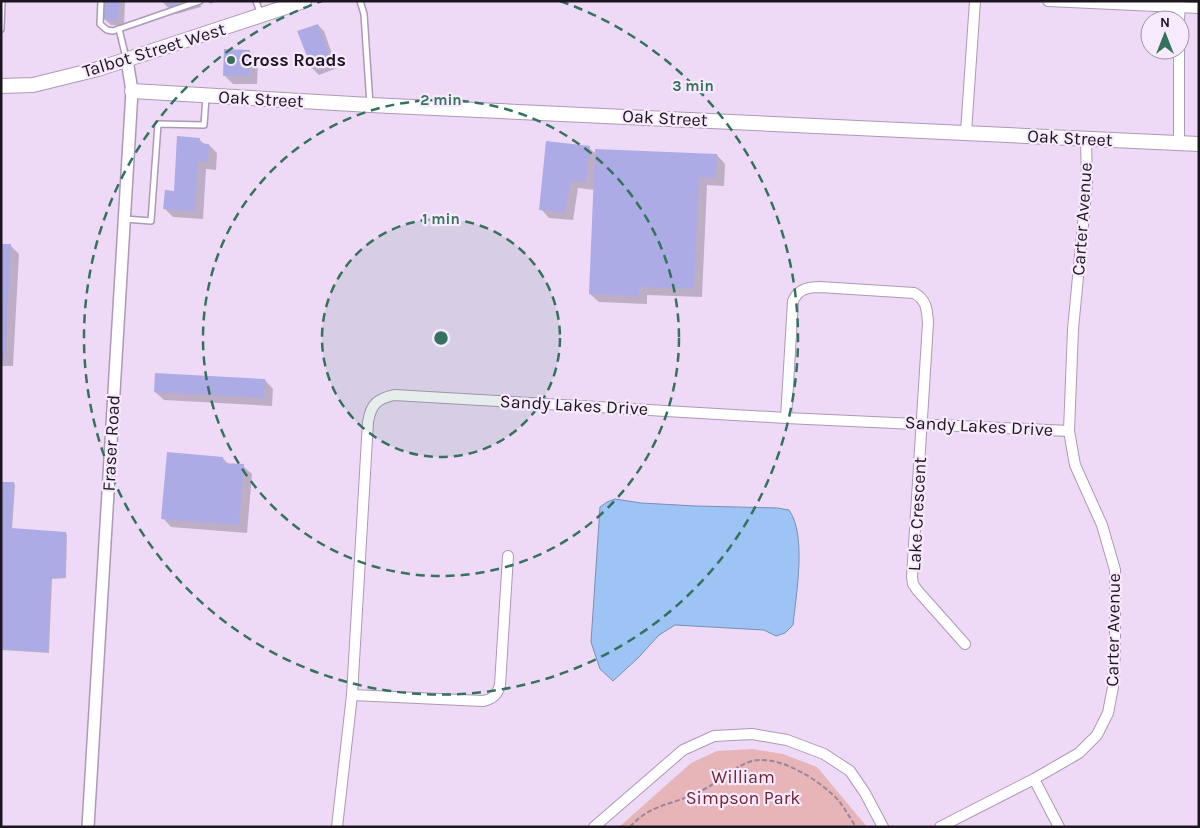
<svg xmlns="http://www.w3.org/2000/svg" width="1200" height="828" font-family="Karla,sans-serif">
  <rect width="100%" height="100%" fill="#eedaf7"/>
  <!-- green -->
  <polygon fill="#e7b4b7" points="752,749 783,754 817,767 867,827 619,827 691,763 717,751"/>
  <!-- water -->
  <path fill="#9ec3f5" stroke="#778fb5" d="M615 499 641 503 696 506 778 508 789 510C807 535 796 595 793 625L785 633 776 636 764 630 675 625 659 635 638 658 613 681 600 669 591 642 600 507 607 502Z"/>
  <!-- shadow -->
  <g fill="#0003">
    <polygon points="105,1 125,1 124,26 111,25 104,19"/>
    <polygon points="161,1 199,1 201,7 176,14"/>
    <polygon points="208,1 218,1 210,4"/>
    <polygon points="318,25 324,31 337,68 319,75 313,69"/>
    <polygon points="249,51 258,59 257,84 233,84 224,75"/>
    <polygon points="199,139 205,145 209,145 217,153 216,170 206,169 203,219 173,217 165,209 175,192"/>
    <polygon points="589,148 596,154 717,155 725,164 724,186 707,185 702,297 647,295 647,304 599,302 590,294 595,190 578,188 573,220 549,218 541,209"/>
    <polygon points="1,245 10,245 19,254 13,366 1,366"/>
    <polygon points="265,380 273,389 272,406 164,400 155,392"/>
    <polygon points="223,458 229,465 243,466 252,474 247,533 171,527 163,518"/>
    <polygon points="1,483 14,483 15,485 12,530 66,533 67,535 66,578 52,579 49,653 1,650"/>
  </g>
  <!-- building -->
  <g fill="#adabe5">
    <polygon points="104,1 119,1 118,20 103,19"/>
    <polygon points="165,1 182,1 182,2 167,7"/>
    <polygon points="318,24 332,62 312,69 297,31"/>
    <polygon points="224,49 250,50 249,76 223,76"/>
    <polygon points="177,136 200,138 199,143 209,144 208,162 198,162 195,211 163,209 165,190 174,191"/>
    <polygon points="546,141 590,146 586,182 570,181 565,212 539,210"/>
    <polygon points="595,149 717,154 716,178 699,177 694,289 639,287 639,296 589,294"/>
    <polygon points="1,244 11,244 5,358 1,358"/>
    <polygon points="155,373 265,379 264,398 154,392"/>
    <polygon points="167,452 223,457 223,463 244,464 239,525 161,519"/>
    <polygon points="1,482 14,482 11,528 66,532 65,577 51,578 48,652 1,649"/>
  </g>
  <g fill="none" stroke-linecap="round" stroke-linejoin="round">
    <!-- service casing -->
    <g stroke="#ac99b5" stroke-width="8">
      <g id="service">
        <polyline points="101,1 100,24 107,30 113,31 200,1"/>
        <polyline points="256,1 261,15"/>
        <polyline points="360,1 364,14 370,105"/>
        <polyline points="1,29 2,1"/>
        <polyline points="119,29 126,58"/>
        <polyline points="125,219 151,221 158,124 204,125 206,97"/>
      </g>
    </g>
    <!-- minor casing -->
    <g stroke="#ac99b5" stroke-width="12">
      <g id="minor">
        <polyline points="1048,1 1199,8"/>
        <polyline points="1179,20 1180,1"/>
        <polyline points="966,132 975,1"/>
        <polyline points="1179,143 1179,50"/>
        <path d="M786 418 793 301C798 289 808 287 820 287L914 293C927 300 927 310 928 323L912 577 913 584 917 590 965 644"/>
        <path d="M508 556 500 685C497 695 493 699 483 701L352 695 368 422C371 404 377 399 394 395L786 418 1069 431"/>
        <polyline points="1034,779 1059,827"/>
        <polyline points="337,827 352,695"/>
        <polyline points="594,827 683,750 714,736 752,734 787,740 824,754 850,771 865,793 883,827"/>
        <polyline points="940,827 1034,779 1079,753 1097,735 1108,713 1113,687 1115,652 1115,570 1102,525 1075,465 1069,431 1073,329 1087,183 1086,139"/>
      </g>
    </g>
    <!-- tertiary casing -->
    <g stroke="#ac99b5" stroke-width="14">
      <polyline id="tertiary" points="88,827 132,91 127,60"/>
    </g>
    <!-- secondary casing -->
    <g stroke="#ac99b5" stroke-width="16">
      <g id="secondary">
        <polyline points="1,86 33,85 98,69 304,1"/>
        <polyline points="132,91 370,105 1199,144"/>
      </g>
    </g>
    <!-- path -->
    <path stroke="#95879c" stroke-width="2" stroke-dasharray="5 2.5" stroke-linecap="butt" d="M630 827C650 804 672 805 697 793 715 785 730 769 749 762 777 752 821 781 839 801 845 809 850 818 856 827"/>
    <!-- service -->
    <use href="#service" stroke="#fff" stroke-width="5"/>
    <!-- minor -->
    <use href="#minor" stroke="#fff" stroke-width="10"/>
    <!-- tertiary -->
    <use href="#tertiary" stroke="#fff" stroke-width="11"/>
    <!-- secondary -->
    <use href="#secondary" stroke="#fff" stroke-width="14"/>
  </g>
  <!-- distance rings -->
  <circle cx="441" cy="338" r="119" fill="#35725d" fill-opacity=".12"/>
  <g fill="none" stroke="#35725d" stroke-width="2.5" stroke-dasharray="9 6">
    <circle cx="441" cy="338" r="119"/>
    <circle cx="441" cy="338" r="238"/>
    <path d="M560 1A357 357 0 1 1 322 1"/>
  </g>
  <!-- markers -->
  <circle fill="#35725d" stroke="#f6eafc" stroke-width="2" cx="231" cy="60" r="5"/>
  <g text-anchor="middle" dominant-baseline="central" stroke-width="4.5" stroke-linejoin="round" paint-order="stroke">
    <!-- street labels -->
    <g font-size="18" fill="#1d1620" stroke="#f6eafc">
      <text transform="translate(154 50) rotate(-17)">Talbot Street West</text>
      <text transform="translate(261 99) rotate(3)">Oak Street</text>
      <text transform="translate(665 118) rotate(3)">Oak Street</text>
      <text transform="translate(1070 138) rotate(3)">Oak Street</text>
      <text transform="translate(1082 219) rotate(-86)">Carter Avenue</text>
      <text transform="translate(574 405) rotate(3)">Sandy Lakes Drive</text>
      <text transform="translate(979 426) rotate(3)">Sandy Lakes Drive</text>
      <text transform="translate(111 443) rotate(-87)">Fraser Road</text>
      <text transform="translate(917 514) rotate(-87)">Lake Crescent</text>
      <text transform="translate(1113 630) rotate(-89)">Carter Avenue</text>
    </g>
    <!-- poi labels -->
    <g font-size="18" font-weight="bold" fill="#1d1620" stroke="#f6eafc" text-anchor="start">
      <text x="241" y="60">Cross Roads</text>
    </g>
    <!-- park labels -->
    <g font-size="18" fill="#742432" stroke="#f6eafc">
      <text x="743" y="777">William<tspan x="743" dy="21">Simpson Park</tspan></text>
    </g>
  </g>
  <circle cx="441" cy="338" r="8" fill="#35725d" stroke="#f6eafc" stroke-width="2.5"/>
  <g font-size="15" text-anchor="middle" font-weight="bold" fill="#35725d" stroke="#f6eafc" stroke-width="4.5" stroke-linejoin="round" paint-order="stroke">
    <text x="693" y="91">3 min</text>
    <text x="441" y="105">2 min</text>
    <text x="441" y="224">1 min</text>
  </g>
  <!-- border -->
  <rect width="1200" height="828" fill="none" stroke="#1d1620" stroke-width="5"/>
  <!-- north arrow -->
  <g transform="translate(1165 35)"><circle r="24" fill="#f6eafc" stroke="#9f95a4"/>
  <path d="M0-4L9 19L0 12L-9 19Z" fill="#35725d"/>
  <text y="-8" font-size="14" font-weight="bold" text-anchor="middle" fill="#1d1620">N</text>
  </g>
</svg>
